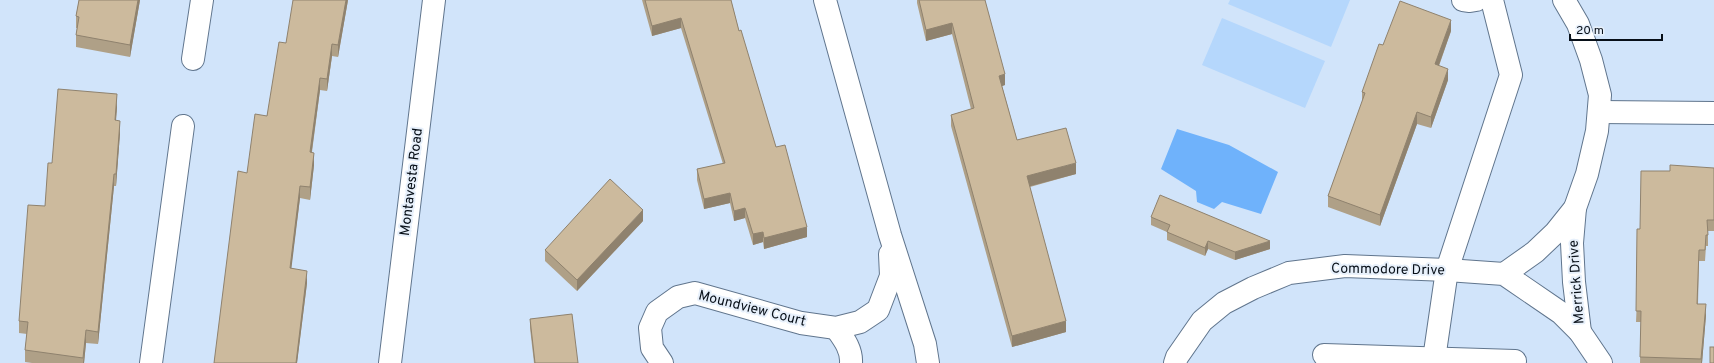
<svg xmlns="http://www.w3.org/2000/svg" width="1714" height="363" font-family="Overpass,sans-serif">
  <rect width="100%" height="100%" fill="#d1e4fa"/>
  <!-- green -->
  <g fill="#b5d7fc">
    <polygon points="1230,0 1350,0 1331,47 1228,4"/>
    <polygon points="1222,18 1325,61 1305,108 1202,65"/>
  </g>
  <!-- water -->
  <polygon fill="#6fb2fb" points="1177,129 1229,145 1278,172 1261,214 1222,202 1214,209 1197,202 1196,191 1161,169"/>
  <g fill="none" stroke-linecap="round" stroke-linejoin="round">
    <!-- minor casing -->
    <g stroke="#60758d" stroke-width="24">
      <g id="minor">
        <polyline points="825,0 890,235 925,344 928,363"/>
        <polyline points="1463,0 1470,1 1476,0"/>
        <polyline points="193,59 202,0"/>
        <polyline points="1599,112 1714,113"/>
        <polyline points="1575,208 1572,243 1574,282 1580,332"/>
        <polyline points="1504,274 1535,252 1555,233 1575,208 1587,174 1597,131 1600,95 1591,60 1578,24 1564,0"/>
        <path d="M836 328C843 338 852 349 851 363"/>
        <polyline points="1324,355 1515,361"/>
        <polyline points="1434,359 1447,270 1511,75 1492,0"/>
        <polyline points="151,363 183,126"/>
        <polyline points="390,363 434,0"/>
        <polyline points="662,363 652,348 650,328 657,312 678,297 695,293 801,323 836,328 860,322 878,310 891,276 890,254"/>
        <polyline points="1175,363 1177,357 1202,321 1224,303 1253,288 1289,273 1345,266 1447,270 1504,274 1561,313 1580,332 1601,363"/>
      </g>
    </g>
    <!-- minor -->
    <use href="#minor" stroke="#fff" stroke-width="22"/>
  </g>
  <!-- wall -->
  <g fill="#afa087">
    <polygon points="79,0 140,0 130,57 76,47 76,35 77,28 76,28 76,16"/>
    <polygon points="348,0 338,57 332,56 327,91 320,90 312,152 314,165 310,200 300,198 291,268 307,283 297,363 214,363 247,173 267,116 286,43"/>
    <polygon points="642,0 731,0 739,31 776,147 807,237 764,249 763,242 753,245 745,218 734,221 730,203 704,209 697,180 697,169 723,164 681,28 652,36"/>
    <polygon points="917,0 985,0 1005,85 1002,86 1017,140 1076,174 1030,187 1066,332 1012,347 951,126 951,115 971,109 952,34 926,41 917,3"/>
    <polygon points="1451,31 1439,66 1448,80 1431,128 1417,124 1380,226 1328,207 1328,196 1362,103 1362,92 1383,45"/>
    <polygon points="117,107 116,120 120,133 116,186 114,186 98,344 86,343 84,363 32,363 25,362 25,350 27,334 19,333 19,321 45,206 52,163"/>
    <polygon points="1714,168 1714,231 1708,231 1708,246 1706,246 1705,261 1699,261 1698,304 1706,315 1702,363 1640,363 1641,322 1636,322 1640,229 1670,171"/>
    <polygon points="1151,217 1270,249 1235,260 1208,249 1205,256 1167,240 1167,232 1151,225"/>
    <polygon points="643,221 577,291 545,261 545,250"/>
    <polygon points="530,319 578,363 534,363 530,328"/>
  </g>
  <!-- shaded-wall -->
  <g fill="#8f826e">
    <polygon points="138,0 140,0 130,57 130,45"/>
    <polygon points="346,0 348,0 338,57 338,45"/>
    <polygon points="681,18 681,28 652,36 652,26"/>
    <polygon points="1451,20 1451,31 1435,76 1435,64"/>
    <polygon points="952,23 952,34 926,41 926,30"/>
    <polygon points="332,44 332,56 327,91 327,79"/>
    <polygon points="1448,69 1448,80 1431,128 1431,117"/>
    <polygon points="1005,74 1005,85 999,87 999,76"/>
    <polygon points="320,78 320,90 310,164 310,152"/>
    <polygon points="117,94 117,107 115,132 115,120"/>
    <polygon points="1417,112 1417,124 1380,226 1380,215"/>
    <polygon points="120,121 120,133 116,186 116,174"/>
    <polygon points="314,153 314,165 310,200 310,187"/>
    <polygon points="1076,163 1076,174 1027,187 1027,176"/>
    <polygon points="114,174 114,186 98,344 98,332"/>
    <polygon points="300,186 300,198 290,280 290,268"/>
    <polygon points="730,193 730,203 704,209 704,199"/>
    <polygon points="745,208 745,218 734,221 734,211"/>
    <polygon points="643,210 643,221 577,291 577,280"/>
    <polygon points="807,227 807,237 764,249 764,238"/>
    <polygon points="763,232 763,242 753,245 753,234"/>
    <polygon points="1208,241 1208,249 1205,256 1205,248"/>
    <polygon points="1270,241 1270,249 1235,260 1235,252"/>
    <polygon points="307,271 307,283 297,363 296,363"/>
    <polygon points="1706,304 1706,315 1702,363 1701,363"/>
    <polygon points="1066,321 1066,332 1012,347 1012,336"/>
    <polygon points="86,330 86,343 84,363 83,363"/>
  </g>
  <!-- building -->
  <g fill="#ccba9d" stroke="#8f826e">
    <polygon points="79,0 138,0 130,45 76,35 79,17 76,16"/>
    <polygon points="293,0 346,0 338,45 332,44 327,79 320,78 310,152 314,153 310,187 300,186 290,268 307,271 296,363 214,363 238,171 247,173 255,114 267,116 279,42 286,43"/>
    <polygon points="645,0 731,0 739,31 741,30 776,147 785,145 807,227 764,238 763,232 753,234 745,208 734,211 730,193 704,199 697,169 725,163 681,18 652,26"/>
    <polygon points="919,0 985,0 1005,74 999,76 1017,140 1066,128 1076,163 1027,176 1066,321 1012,336 951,115 974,108 952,23 926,30"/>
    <polygon points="1400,1 1451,20 1435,64 1448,69 1431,117 1417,112 1380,215 1328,196 1365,93 1362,92 1379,44 1383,45"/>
    <polygon points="58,89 117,94 115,120 120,121 116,174 114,174 98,332 86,330 83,358 25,350 28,322 19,321 28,205 45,206 48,163 52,163"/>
    <polygon points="1670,165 1714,168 1714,220 1707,220 1708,235 1706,235 1705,250 1699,250 1697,304 1706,304 1701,359 1640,357 1641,311 1636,311 1637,229 1640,229 1641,171 1670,171"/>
    <polygon points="610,179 643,210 577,280 545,250"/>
    <polygon points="1160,195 1270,241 1235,252 1208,241 1205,248 1167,232 1170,225 1151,217"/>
    <polygon points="572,314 578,363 535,363 530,319"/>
    <rect x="1710" y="347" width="4" height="16"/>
  </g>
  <g text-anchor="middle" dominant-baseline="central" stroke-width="4" stroke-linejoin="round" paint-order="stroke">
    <!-- street labels -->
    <g font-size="14" fill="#070f18" stroke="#e7f0fb">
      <text transform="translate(412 182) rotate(-83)">Montavesta Road</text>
      <text transform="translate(1388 270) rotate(1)">Commodore Drive</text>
      <text transform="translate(1577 282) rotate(-94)">Merrick Drive</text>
      <text transform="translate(752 309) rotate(14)">Moundview Court</text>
    </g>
  </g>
  <!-- scale -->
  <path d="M1570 34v6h92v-6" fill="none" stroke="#070f18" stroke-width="2"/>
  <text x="1576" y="34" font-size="12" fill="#070f18" stroke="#e7f0fb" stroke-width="3" paint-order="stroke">20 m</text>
</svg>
